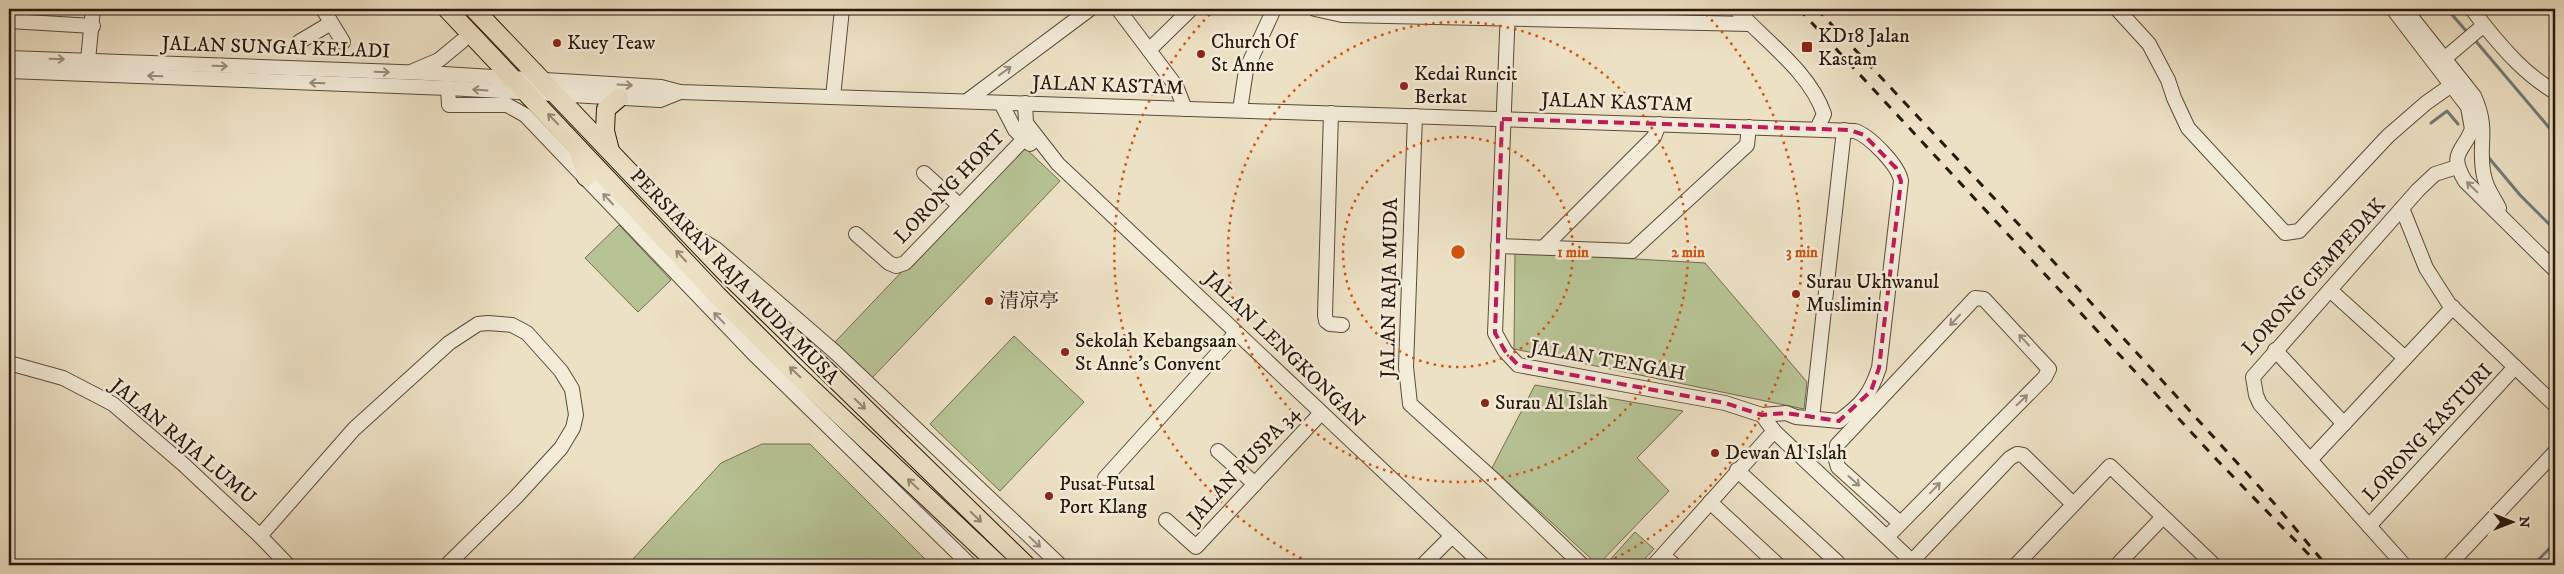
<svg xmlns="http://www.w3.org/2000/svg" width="2564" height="574" font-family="'IM FELL DW Pica','Noto Serif SC',serif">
  <rect width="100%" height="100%" fill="#ede1c5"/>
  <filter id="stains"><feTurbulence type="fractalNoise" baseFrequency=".004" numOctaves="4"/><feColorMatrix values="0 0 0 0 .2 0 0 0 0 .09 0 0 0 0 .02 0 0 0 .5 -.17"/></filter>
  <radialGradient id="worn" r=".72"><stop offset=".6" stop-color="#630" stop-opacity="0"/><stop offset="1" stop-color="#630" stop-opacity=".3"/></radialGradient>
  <!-- green -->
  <g fill="#b7c395" stroke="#706d51">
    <polygon points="1022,145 1060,181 872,378 835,342"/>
    <polygon points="619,225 671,280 638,312 585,258"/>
    <polygon points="1515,252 1705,263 1807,382 1804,409 1514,349"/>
    <polygon points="1014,336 1084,402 1000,491 930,424"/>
    <polygon points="1535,385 1683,411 1637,458 1669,491 1598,565 1492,468"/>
    <polygon points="762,444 810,444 931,565 640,565 633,559 721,463"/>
    <polygon points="1635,532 1654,549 1639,565 1610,565 1607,563"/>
  </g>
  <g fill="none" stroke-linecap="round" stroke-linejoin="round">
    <!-- stream -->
    <g stroke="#707978" stroke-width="3">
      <polyline points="2447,9 2468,33"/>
      <polyline points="2474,39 2552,131"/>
      <polyline points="2431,123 2447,111 2458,124"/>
      <polyline points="2489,158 2520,195 2555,230"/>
      <polyline points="2533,565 2555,543"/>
    </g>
    <!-- minor casing -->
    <g stroke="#5b4a3b" stroke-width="16">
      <g id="minor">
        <polyline points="323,9 343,42"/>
        <polyline points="1118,9 1176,86 1185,109"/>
        <polyline points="1315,9 1342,15 1750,24"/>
        <polyline points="1508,9 1495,333 1505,351 1518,365 1725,403 1762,415 1774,431 1916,565"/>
        <path d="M1736 9C1765 41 1810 72 1824 114L1817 129"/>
        <polyline points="2117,9 2149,44 2168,80 2174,98 2188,128 2285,233 2299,231 2388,136 2426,103 2460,79"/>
        <path d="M2393 9 2468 107 2472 129C2463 153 2448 152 2465 181L2555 270"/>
        <path d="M2405 9 2474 96C2490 131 2477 145 2484 176 2486 188 2494 198 2499 208"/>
        <polyline points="2472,9 2484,25"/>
        <polyline points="9,21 93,26"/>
        <polyline points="299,42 331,23"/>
        <polyline points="1149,50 1191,9"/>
        <path d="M9 58 427 73 661 87 680 92 1855 131C1870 136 1899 166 1901 181L1879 368C1870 395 1862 404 1839 421L1796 417 1786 413 1762 415"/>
        <path d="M2444 59 2484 25C2505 51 2526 75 2555 92"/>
        <polyline points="88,60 93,9"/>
        <polyline points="9,71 448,88 660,100 680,92"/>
        <polyline points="413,71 439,60 462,41"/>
        <polyline points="448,88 449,105 507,105 525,115 753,353 970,565"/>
        <polyline points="833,97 842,9"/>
        <polyline points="967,101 1090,9"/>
        <polyline points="1001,103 1015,130 1030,144"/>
        <polyline points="1025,103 1026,123 1058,164 1483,565"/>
        <polyline points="1240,110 1246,70 1274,9"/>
        <polyline points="1331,113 1325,315 1326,321 1330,324 1342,325"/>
        <polyline points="1415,116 1406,367 1410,404 1494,480 1582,565"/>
        <polyline points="924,173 960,206"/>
        <polyline points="2402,208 2426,268 2449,304 2555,405"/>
        <polyline points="856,234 889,263 896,266 905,263 1025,138"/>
        <polyline points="699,239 716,249 835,352 1060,565"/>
        <polyline points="1498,246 1632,251 1747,145 1749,127"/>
        <polyline points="1544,247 1654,137 1659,124"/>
        <polyline points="2330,290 2405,358"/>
        <polyline points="2275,350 2344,424"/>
        <polyline points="9,363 63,378 113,404 183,464 260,536 288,565"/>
        <polyline points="1812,418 1844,130"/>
        <polyline points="1218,451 1255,484"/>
        <polyline points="2310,460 2453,307"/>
        <polyline points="1737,470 1837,562"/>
        <polyline points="1105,478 1236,333"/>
        <polyline points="1710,502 1778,565"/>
        <polyline points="1166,520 1196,547 1321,413"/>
        <polyline points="2369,526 2515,367"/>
        <polyline points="260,536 354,429 449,343 478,324 488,323 512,325 527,333 561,371 572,389 576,415 573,428 561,448 516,497 447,565"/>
        <polyline points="1887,537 2045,377 2049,369 1984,299 1975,298 1837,445 1836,460 1838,467 1900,523"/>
        <polyline points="1664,556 1674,565"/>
        <polyline points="1912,561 2010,458 2017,454 2023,455 2073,504"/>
        <polyline points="1423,565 1452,536"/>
        <polyline points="1654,565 1774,431"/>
        <polyline points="2016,565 2110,466 2214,565"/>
        <polyline points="2117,565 2163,517"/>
        <polyline points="2404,565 2260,404 2256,395 2253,377 2418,190 2435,174 2457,167"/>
        <polyline points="2449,565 2555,452"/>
      </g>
    </g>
    <!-- major casing -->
    <g stroke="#2a170d" stroke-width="20">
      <g id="major">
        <polyline points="447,9 717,295 794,372 999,565"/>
        <polyline points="474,9 724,271 1026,565"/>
        <polyline points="578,148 586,177"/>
        <polyline points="610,151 605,131 606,109 619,98"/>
      </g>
    </g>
    <!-- minor -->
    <use href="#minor" stroke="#f3ecd9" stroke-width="14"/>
    <!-- major -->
    <use href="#major" stroke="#ede1c5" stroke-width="18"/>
    <!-- rail -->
    <g stroke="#2a170d" stroke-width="3" stroke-dasharray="9 9" stroke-linecap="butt">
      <polyline points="1799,9 2217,460 2319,565"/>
      <polyline points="1817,9 2052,260 2273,502 2326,565"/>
    </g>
  </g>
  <!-- one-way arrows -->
  <defs><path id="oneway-shaft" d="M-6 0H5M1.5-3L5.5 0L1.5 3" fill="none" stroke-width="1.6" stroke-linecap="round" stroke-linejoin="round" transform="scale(1.25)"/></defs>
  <g stroke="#998c7d">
    <use href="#oneway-shaft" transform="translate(57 59) rotate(2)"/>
    <use href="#oneway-shaft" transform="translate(220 66) rotate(2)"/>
    <use href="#oneway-shaft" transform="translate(1005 71) rotate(-36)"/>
    <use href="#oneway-shaft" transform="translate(382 72) rotate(2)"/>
    <use href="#oneway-shaft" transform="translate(155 76) rotate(-178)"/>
    <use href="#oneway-shaft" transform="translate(317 83) rotate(-178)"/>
    <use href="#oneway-shaft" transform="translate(625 85) rotate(3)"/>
    <use href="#oneway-shaft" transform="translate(480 90) rotate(-176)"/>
    <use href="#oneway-shaft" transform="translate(2472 187) rotate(-136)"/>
    <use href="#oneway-shaft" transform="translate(608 199) rotate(-133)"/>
    <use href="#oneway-shaft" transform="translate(719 318) rotate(-134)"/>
    <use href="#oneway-shaft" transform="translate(1955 320) rotate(133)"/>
    <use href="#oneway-shaft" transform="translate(2024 340) rotate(-133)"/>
    <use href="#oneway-shaft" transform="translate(2022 400) rotate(-44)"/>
    <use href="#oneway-shaft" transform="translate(1854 481) rotate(42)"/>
    <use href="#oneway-shaft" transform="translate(1935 488) rotate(-46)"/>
    <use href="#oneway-shaft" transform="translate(1035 542) rotate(43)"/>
  </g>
  <g stroke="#958672">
    <use href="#oneway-shaft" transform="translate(553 119) rotate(-134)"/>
    <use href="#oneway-shaft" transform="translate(681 256) rotate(-133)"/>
    <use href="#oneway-shaft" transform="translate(795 372) rotate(-136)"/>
    <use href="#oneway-shaft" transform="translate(860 404) rotate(44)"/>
    <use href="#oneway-shaft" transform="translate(913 484) rotate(-137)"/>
    <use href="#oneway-shaft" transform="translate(976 517) rotate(44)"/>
  </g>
  <!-- marked area -->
  <path fill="none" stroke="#c2185b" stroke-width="4" stroke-dasharray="10 6" stroke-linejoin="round" d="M1502 119 1850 130 1864 135 1896 168 1901 181 1879 368 1871 391 1839 421 1786 413 1762 415 1725 403 1518 365 1505 351 1495 333Z"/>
  <!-- distance rings -->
  <g fill="none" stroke="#d5520c" stroke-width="2.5" stroke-dasharray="2.5 5">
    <circle cx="1458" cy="252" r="115"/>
    <circle cx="1458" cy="252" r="230"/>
    <path d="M1315 565A344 344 0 0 1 1215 9M1701 9A344 344 0 0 1 1601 565"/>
  </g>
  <!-- markers -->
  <g fill="#8f2418" stroke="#f3ecd9" stroke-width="2">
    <circle cx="557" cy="43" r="5"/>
    <rect x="1801" y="41" width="12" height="12" rx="2.5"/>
    <circle cx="1201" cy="54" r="5"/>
    <circle cx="1404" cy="86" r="5"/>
    <circle cx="1796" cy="294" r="5"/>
    <circle cx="989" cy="301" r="5"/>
    <circle cx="1065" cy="352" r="5"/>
    <circle cx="1485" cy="403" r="5"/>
    <circle cx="1715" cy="453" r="5"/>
    <circle cx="1049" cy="496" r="5"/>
  </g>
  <g text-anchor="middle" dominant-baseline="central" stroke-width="5" stroke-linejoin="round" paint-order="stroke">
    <!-- poi labels -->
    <g font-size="20" fill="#2a170d" stroke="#f3ecd9" text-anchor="start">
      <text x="1818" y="36">KD18 Jalan<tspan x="1818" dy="23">Kastam</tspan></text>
      <text x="1211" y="42">Church Of<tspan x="1211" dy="23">St Anne</tspan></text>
      <text x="567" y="43">Kuey Teaw</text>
      <text x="1414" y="74">Kedai Runcit<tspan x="1414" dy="23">Berkat</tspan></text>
      <text x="1806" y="282">Surau Ukhwanul<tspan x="1806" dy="23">Muslimin</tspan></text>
      <text x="999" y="301">清凉亭</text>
      <text x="1075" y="341">Sekolah Kebangsaan<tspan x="1075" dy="23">St Anne's Convent</tspan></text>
      <text x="1495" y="403">Surau Al Islah</text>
      <text x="1725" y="453">Dewan Al Islah</text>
      <text x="1059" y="484">Pusat Futsal<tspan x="1059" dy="23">Port Klang</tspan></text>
    </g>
    <!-- street labels -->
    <g font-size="20" fill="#2a170d" stroke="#f3ecd9">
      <text transform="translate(276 48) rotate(2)">JALAN SUNGAI KELADI</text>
      <text transform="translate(1108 86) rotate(2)">JALAN KASTAM</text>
      <text transform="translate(1617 103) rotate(2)">JALAN KASTAM</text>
      <text transform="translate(950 187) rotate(-46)">LORONG HORT</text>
      <text transform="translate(734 277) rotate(46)">PERSIARAN RAJA MUDA MUSA</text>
      <text transform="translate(2314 277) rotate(-48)">LORONG CEMPEDAK</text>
      <text transform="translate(1390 288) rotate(-89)">JALAN RAJA MUDA</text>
      <text transform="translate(1284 350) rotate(44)">JALAN LENGKONGAN</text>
      <text transform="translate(1608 361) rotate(10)">JALAN TENGAH</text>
      <text transform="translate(2428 433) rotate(-47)">LORONG KASTURI</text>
      <text transform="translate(183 442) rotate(40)">JALAN RAJA LUMU</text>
      <text transform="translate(1244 466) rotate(-47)">JALAN PUSPA 34</text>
    </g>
  </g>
  <circle cx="1458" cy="252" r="8" fill="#d5520c" stroke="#f3ecd9" stroke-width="2.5"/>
  <g font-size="15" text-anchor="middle" font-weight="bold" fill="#d5520c" stroke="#f3ecd9" stroke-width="5" stroke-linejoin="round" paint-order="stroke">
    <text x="1573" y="257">1 min</text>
    <text x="1688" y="257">2 min</text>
    <text x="1802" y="257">3 min</text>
  </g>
  <!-- margin -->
  <rect width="2564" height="574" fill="none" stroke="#ede1c5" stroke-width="30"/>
  <rect x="10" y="10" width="2544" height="554" fill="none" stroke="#2a170d" stroke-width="2.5"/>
  <rect x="15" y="15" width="2534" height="544" fill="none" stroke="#2a170d"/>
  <!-- north arrow -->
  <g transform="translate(2512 522) rotate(90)" stroke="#f3ecd9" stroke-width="4" paint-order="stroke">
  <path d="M0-4L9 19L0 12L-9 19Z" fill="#2a170d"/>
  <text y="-8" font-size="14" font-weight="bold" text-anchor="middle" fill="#2a170d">N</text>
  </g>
  <rect width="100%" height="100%" filter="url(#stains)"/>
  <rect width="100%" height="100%" fill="url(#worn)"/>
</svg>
